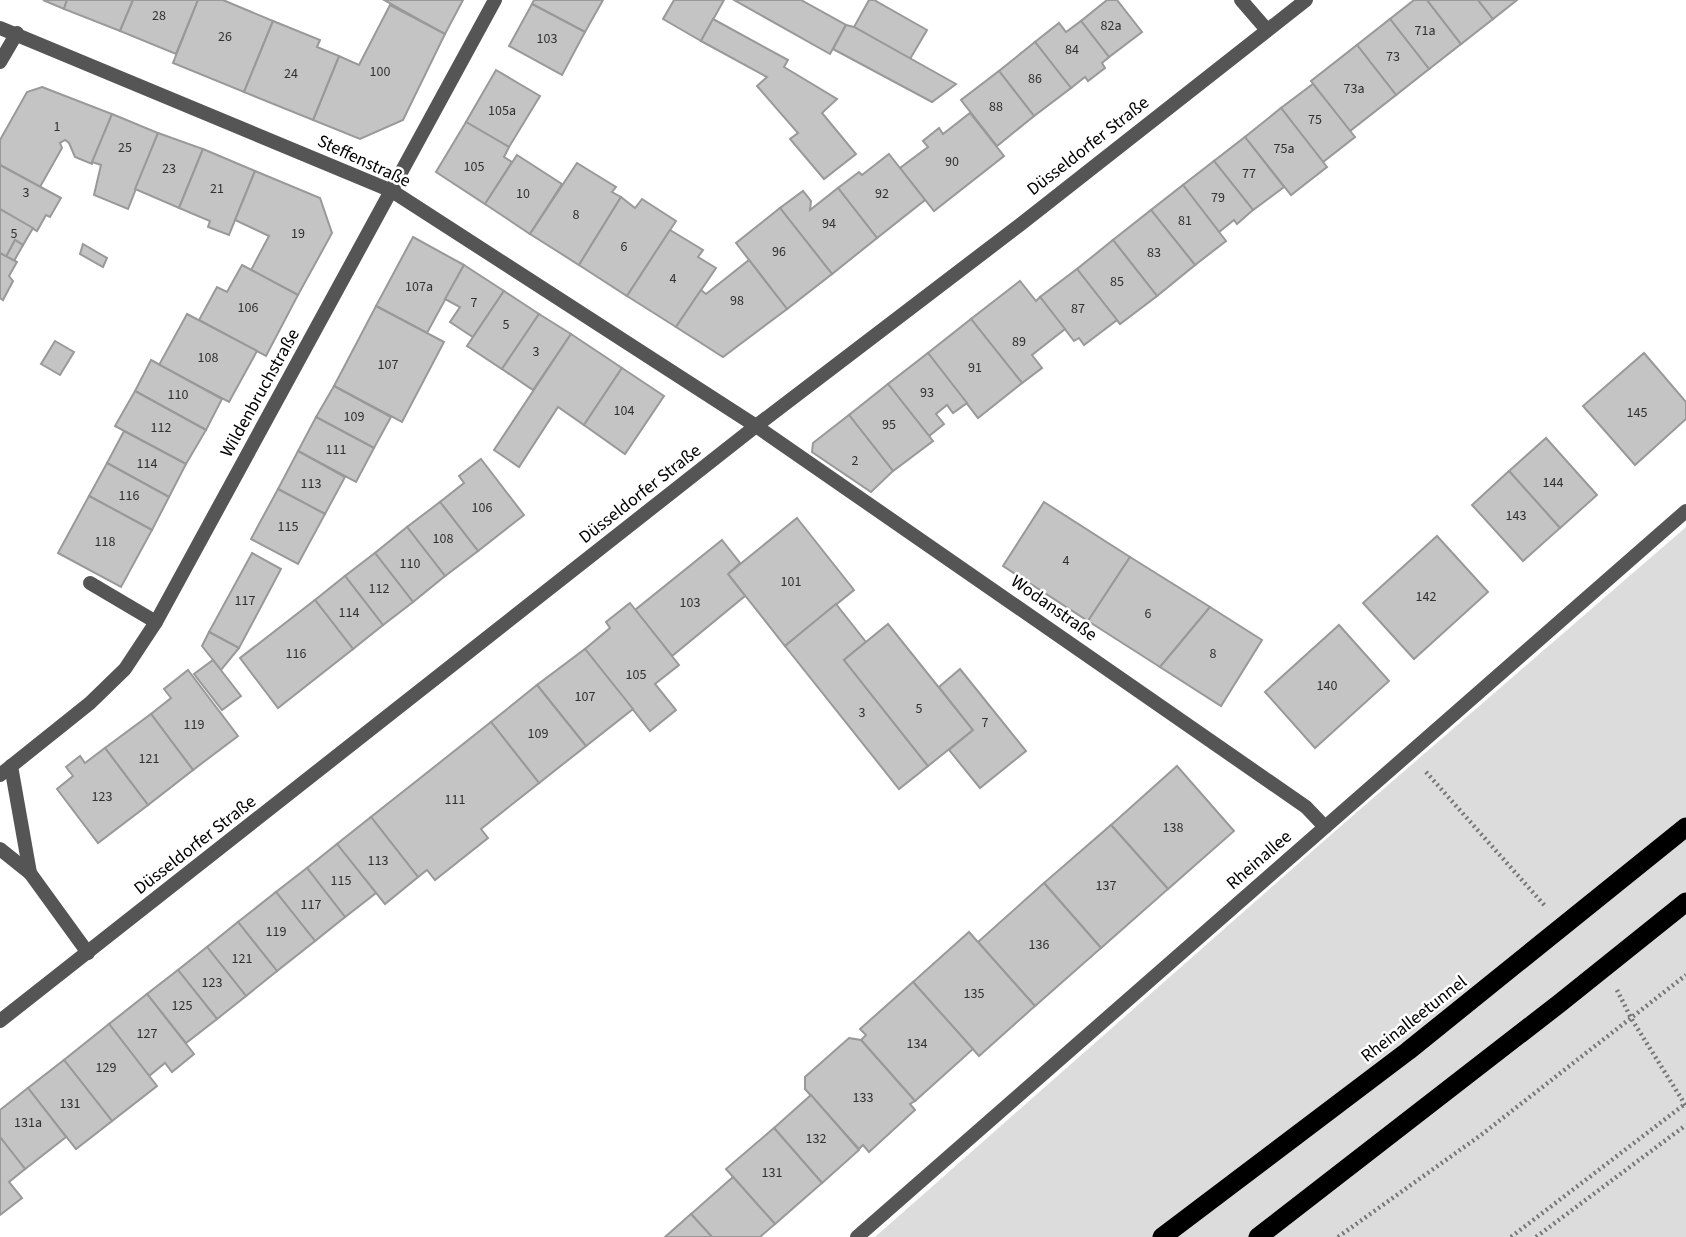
<svg xmlns="http://www.w3.org/2000/svg" width="1686" height="1237" font-family="'Source Sans 3',sans-serif">
  <rect width="100%" height="100%" fill="#fff"/>
  <!-- green -->
  <polygon fill="#dcdcdc" points="1686,527 1686,1237 875,1237 1342,825"/>
  <!-- building -->
  <g fill="#c4c4c4" stroke="#999" stroke-width="2">
    <polygon points="43,0 67,0 64,9"/>
    <polygon points="67,0 133,0 120,31 64,9"/>
    <polygon points="133,0 198,0 176,54 120,31"/>
    <polygon points="198,0 223,0 273,21 244,92 173,63"/>
    <polygon points="384,0 463,0 445,34"/>
    <polygon points="534,0 603,0 585,32 532,4"/>
    <polygon points="674,0 724,0 701,41 663,19"/>
    <polygon points="734,0 801,0 846,25 830,54"/>
    <polygon points="869,0 874,0 927,30 910,59 854,27"/>
    <polygon points="1107,0 1117,0 1142,32 1109,57 1081,21"/>
    <polygon points="1414,0 1427,0 1461,44 1429,69 1390,19"/>
    <polygon points="1427,0 1478,0 1493,19 1461,44"/>
    <polygon points="1478,0 1517,0 1493,19"/>
    <polygon points="532,4 585,32 562,75 509,46"/>
    <polygon points="390,5 445,34 403,120 360,139 313,120 339,56 359,65"/>
    <polygon points="713,19 788,60 784,67 837,99 822,113 856,154 824,179 790,139 798,133 757,86 767,77 701,41"/>
    <polygon points="1390,19 1429,69 1396,95 1357,45"/>
    <polygon points="273,21 320,40 317,47 339,56 313,120 244,92"/>
    <polygon points="1081,21 1109,57 1102,63 1105,68 1088,81 1085,77 1071,88 1035,42 1059,23 1066,32"/>
    <polygon points="846,25 854,27 956,84 932,102 833,49"/>
    <polygon points="1035,42 1071,88 1034,116 999,71"/>
    <polygon points="1357,45 1396,95 1350,131 1311,81"/>
    <polygon points="496,70 540,96 509,147 466,122"/>
    <polygon points="999,71 1034,116 997,146 961,100"/>
    <polygon points="1313,84 1355,137 1323,162 1281,108"/>
    <polygon points="42,87 112,114 92,164 75,157 69,143 65,140 60,143 62,148 40,187 0,165 0,140 27,92"/>
    <polygon points="1281,108 1327,167 1291,195 1245,137"/>
    <polygon points="970,113 1004,156 934,211 900,168 928,147 923,141 939,128 943,134"/>
    <polygon points="112,114 158,133 128,209 94,195 101,165 92,162"/>
    <polygon points="466,122 509,147 504,157 512,162 485,204 436,172"/>
    <polygon points="158,133 203,149 179,208 135,189"/>
    <polygon points="1245,137 1284,187 1253,210 1214,161"/>
    <polygon points="203,149 255,171 229,235 208,227 210,221 179,208"/>
    <polygon points="889,154 925,200 877,238 838,188 859,172 862,175"/>
    <polygon points="517,155 562,184 530,234 485,204"/>
    <polygon points="1214,161 1253,210 1237,224 1234,220 1219,232 1183,185"/>
    <polygon points="577,163 616,187 612,192 621,197 579,265 530,234"/>
    <polygon points="0,165 61,198 50,217 46,215 37,231 0,209"/>
    <polygon points="255,171 320,198 332,233 298,295 251,270 269,236 235,220"/>
    <polygon points="1183,185 1226,241 1195,265 1151,210"/>
    <polygon points="838,188 877,238 832,274 780,208 803,191 811,201 810,210"/>
    <polygon points="621,197 635,208 642,199 676,221 627,296 579,265"/>
    <polygon points="780,208 832,274 787,309 736,243"/>
    <polygon points="0,209 33,228 23,245 15,240 6,257 0,253"/>
    <polygon points="1151,210 1195,265 1157,296 1113,240"/>
    <polygon points="670,230 703,250 698,257 716,268 676,327 627,296"/>
    <polygon points="413,237 464,265 427,333 376,306"/>
    <polygon points="15,240 23,245 14,261 6,257"/>
    <polygon points="1113,240 1157,296 1120,324 1077,269"/>
    <polygon points="83,244 107,258 103,267 80,254"/>
    <polygon points="0,253 17,262 9,276 13,281 3,300 0,298"/>
    <polygon points="749,260 787,309 723,357 676,327 701,290 706,294"/>
    <polygon points="242,265 298,295 266,356 199,320 217,287 227,292"/>
    <polygon points="464,265 504,291 473,337 450,322 460,307 445,299"/>
    <polygon points="1077,269 1117,320 1084,345 1079,338 1074,341 1040,297"/>
    <polygon points="1020,281 1036,301 1040,297 1065,329 1032,355 1042,368 1022,383 971,319"/>
    <polygon points="504,291 539,314 502,369 467,346"/>
    <polygon points="376,306 444,342 402,422 334,386"/>
    <polygon points="187,314 257,351 229,402 159,365"/>
    <polygon points="539,314 571,334 533,390 502,369"/>
    <polygon points="971,319 1022,383 978,418 928,353"/>
    <polygon points="571,334 622,368 584,425 558,407 519,467 494,450"/>
    <polygon points="55,341 74,352 60,375 41,364"/>
    <polygon points="928,353 967,403 953,413 947,405 936,414 944,424 929,436 888,384"/>
    <polygon points="1644,353 1686,402 1686,419 1635,465 1583,406"/>
    <polygon points="151,360 222,399 206,430 135,391"/>
    <polygon points="622,368 664,396 625,454 584,425"/>
    <polygon points="888,384 933,441 893,471 849,415"/>
    <polygon points="334,386 391,417 374,448 316,417"/>
    <polygon points="135,391 206,430 186,464 115,426"/>
    <polygon points="849,415 893,471 871,492 812,452 813,443"/>
    <polygon points="316,417 374,448 356,482 298,451"/>
    <polygon points="124,431 186,464 169,497 107,463"/>
    <polygon points="1546,438 1597,495 1560,528 1509,471"/>
    <polygon points="298,451 345,477 325,514 278,489"/>
    <polygon points="481,459 524,515 478,551 440,502 464,483 459,476"/>
    <polygon points="107,463 169,497 152,530 89,496"/>
    <polygon points="1509,471 1560,528 1523,561 1472,505"/>
    <polygon points="278,489 325,514 298,564 251,539"/>
    <polygon points="89,496 152,530 121,587 58,553"/>
    <polygon points="440,502 478,551 445,576 407,527"/>
    <polygon points="1044,502 1130,557 1088,621 1003,566"/>
    <polygon points="797,518 854,590 785,646 728,574"/>
    <polygon points="407,527 445,576 413,602 375,553"/>
    <polygon points="1437,536 1488,592 1414,659 1363,603"/>
    <polygon points="722,540 740,563 728,574 745,596 672,656 635,610"/>
    <polygon points="252,553 281,569 239,648 209,632"/>
    <polygon points="375,553 413,602 383,625 345,576"/>
    <polygon points="1130,557 1210,607 1160,667 1088,621"/>
    <polygon points="345,576 383,625 353,649 315,600"/>
    <polygon points="315,600 353,649 278,708 240,658"/>
    <polygon points="630,603 679,665 655,684 676,710 650,731 585,649 610,628 606,622"/>
    <polygon points="836,604 866,642 844,660 928,766 899,789 785,646"/>
    <polygon points="1210,607 1262,640 1221,706 1160,667"/>
    <polygon points="888,624 973,730 928,766 844,660"/>
    <polygon points="1339,625 1389,681 1315,748 1265,692"/>
    <polygon points="209,632 239,648 221,670 202,646"/>
    <polygon points="585,649 633,709 586,746 537,685"/>
    <polygon points="213,660 241,696 222,710 194,674"/>
    <polygon points="960,669 1026,751 980,788 949,750 973,730 939,687"/>
    <polygon points="188,670 238,736 193,770 151,714 171,698 164,689"/>
    <polygon points="537,685 586,746 539,783 491,722"/>
    <polygon points="151,714 193,770 148,805 105,748"/>
    <polygon points="491,722 539,783 481,829 488,838 435,880 427,870 418,877 371,817"/>
    <polygon points="105,748 148,805 98,843 57,789 73,776 66,767 80,756 85,763"/>
    <polygon points="1177,766 1234,831 1168,889 1111,825"/>
    <polygon points="371,817 418,877 385,904 337,844"/>
    <polygon points="1111,825 1168,889 1101,948 1044,883"/>
    <polygon points="337,844 376,893 345,917 307,868"/>
    <polygon points="307,868 345,917 315,941 276,892"/>
    <polygon points="1044,883 1101,948 1035,1006 978,942"/>
    <polygon points="276,892 315,941 277,971 238,922"/>
    <polygon points="238,922 277,971 246,996 207,947"/>
    <polygon points="969,932 1035,1006 979,1056 913,982"/>
    <polygon points="207,947 246,996 217,1019 178,970"/>
    <polygon points="178,970 217,1019 186,1043 147,994"/>
    <polygon points="913,982 973,1049 915,1101 861,1040 866,1035 860,1029"/>
    <polygon points="147,994 194,1054 172,1072 165,1063 149,1076 109,1024"/>
    <polygon points="109,1024 157,1086 112,1121 64,1060"/>
    <polygon points="849,1038 861,1040 915,1101 910,1104 915,1110 869,1152 863,1145 859,1149 805,1089 805,1077"/>
    <polygon points="64,1060 112,1121 76,1149 28,1088"/>
    <polygon points="28,1088 66,1137 25,1169 0,1137 0,1110"/>
    <polygon points="811,1095 859,1150 822,1183 774,1128"/>
    <polygon points="774,1128 822,1183 775,1224 726,1169"/>
    <polygon points="0,1137 25,1169 9,1182 22,1198 0,1215"/>
    <polygon points="733,1177 775,1224 760,1237 712,1237 691,1214"/>
    <polygon points="691,1214 712,1237 665,1237"/>
  </g>
  <g fill="none" stroke-linecap="round" stroke-linejoin="round">
    <!-- path -->
    <g stroke="#777" stroke-width="4.5" stroke-dasharray="2 3.5" stroke-linecap="butt">
      <polyline points="1426,772 1545,906"/>
      <polyline points="1617,990 1631,1018 1686,1106"/>
      <polyline points="1338,1237 1481,1135 1686,975"/>
      <polyline points="1511,1237 1685,1104"/>
      <polyline points="1536,1237 1686,1125"/>
    </g>
    <!-- service -->
    <polyline stroke="#555" stroke-width="14" points="90,583 156,622"/>
    <!-- minor -->
    <g stroke="#555" stroke-width="14">
      <polyline points="1241,0 1267,30"/>
      <polyline points="0,28 392,191 756,426 1306,807 1325,827"/>
      <polyline points="0,62 17,33"/>
      <polyline points="11,766 30,873"/>
      <polyline points="0,775 90,703 125,669 156,622 495,0"/>
      <polyline points="0,849 30,873 88,953"/>
      <polyline points="857,1237 1686,511"/>
    </g>
    <!-- tertiary -->
    <polyline stroke="#555" stroke-width="14" points="0,1021 756,426 1021,224 1306,0"/>
    <!-- trunk -->
    <g stroke="#000" stroke-width="19">
      <polyline points="1162,1237 1408,1051 1686,827"/>
      <polyline points="1258,1237 1560,1003 1686,902"/>
    </g>
  </g>
  <g text-anchor="middle" dominant-baseline="central" stroke-width="5" stroke-linejoin="round" paint-order="stroke">
    <!-- number labels -->
    <g font-size="14" fill="#313131">
      <text x="159" y="16">28</text>
      <text x="1111" y="26">82a</text>
      <text x="1425" y="31">71a</text>
      <text x="225" y="37">26</text>
      <text x="547" y="39">103</text>
      <text x="1072" y="50">84</text>
      <text x="1393" y="57">73</text>
      <text x="380" y="72">100</text>
      <text x="291" y="74">24</text>
      <text x="1035" y="79">86</text>
      <text x="1354" y="89">73a</text>
      <text x="996" y="107">88</text>
      <text x="502" y="111">105a</text>
      <text x="1315" y="120">75</text>
      <text x="57" y="127">1</text>
      <text x="125" y="148">25</text>
      <text x="1284" y="149">75a</text>
      <text x="952" y="162">90</text>
      <text x="474" y="167">105</text>
      <text x="169" y="169">23</text>
      <text x="1249" y="174">77</text>
      <text x="217" y="189">21</text>
      <text x="26" y="193">3</text>
      <text x="523" y="194">10</text>
      <text x="882" y="194">92</text>
      <text x="1218" y="198">79</text>
      <text x="576" y="215">8</text>
      <text x="1185" y="221">81</text>
      <text x="829" y="224">94</text>
      <text x="14" y="234">5</text>
      <text x="298" y="234">19</text>
      <text x="624" y="247">6</text>
      <text x="779" y="252">96</text>
      <text x="1154" y="253">83</text>
      <text x="673" y="279">4</text>
      <text x="1117" y="282">85</text>
      <text x="419" y="287">107a</text>
      <text x="737" y="301">98</text>
      <text x="474" y="303">7</text>
      <text x="248" y="308">106</text>
      <text x="1078" y="309">87</text>
      <text x="506" y="325">5</text>
      <text x="1019" y="342">89</text>
      <text x="536" y="352">3</text>
      <text x="208" y="358">108</text>
      <text x="388" y="365">107</text>
      <text x="975" y="368">91</text>
      <text x="927" y="393">93</text>
      <text x="178" y="395">110</text>
      <text x="624" y="411">104</text>
      <text x="1637" y="413">145</text>
      <text x="354" y="417">109</text>
      <text x="889" y="425">95</text>
      <text x="161" y="428">112</text>
      <text x="336" y="450">111</text>
      <text x="855" y="461">2</text>
      <text x="147" y="464">114</text>
      <text x="1553" y="483">144</text>
      <text x="311" y="484">113</text>
      <text x="129" y="496">116</text>
      <text x="482" y="508">106</text>
      <text x="1516" y="516">143</text>
      <text x="288" y="527">115</text>
      <text x="443" y="539">108</text>
      <text x="105" y="542">118</text>
      <text x="1066" y="561">4</text>
      <text x="410" y="564">110</text>
      <text x="791" y="582">101</text>
      <text x="379" y="589">112</text>
      <text x="1426" y="597">142</text>
      <text x="245" y="601">117</text>
      <text x="690" y="603">103</text>
      <text x="349" y="613">114</text>
      <text x="1148" y="614">6</text>
      <text x="296" y="654">116</text>
      <text x="1213" y="654">8</text>
      <text x="636" y="675">105</text>
      <text x="1327" y="686">140</text>
      <text x="585" y="697">107</text>
      <text x="919" y="709">5</text>
      <text x="862" y="713">3</text>
      <text x="985" y="723">7</text>
      <text x="194" y="725">119</text>
      <text x="538" y="734">109</text>
      <text x="149" y="759">121</text>
      <text x="102" y="797">123</text>
      <text x="455" y="800">111</text>
      <text x="1173" y="828">138</text>
      <text x="378" y="861">113</text>
      <text x="341" y="881">115</text>
      <text x="1106" y="886">137</text>
      <text x="311" y="905">117</text>
      <text x="276" y="932">119</text>
      <text x="1039" y="945">136</text>
      <text x="242" y="959">121</text>
      <text x="212" y="983">123</text>
      <text x="974" y="994">135</text>
      <text x="182" y="1006">125</text>
      <text x="147" y="1034">127</text>
      <text x="917" y="1044">134</text>
      <text x="106" y="1068">129</text>
      <text x="863" y="1098">133</text>
      <text x="70" y="1104">131</text>
      <text x="28" y="1123">131a</text>
      <text x="816" y="1139">132</text>
      <text x="772" y="1173">131</text>
    </g>
    <!-- street labels -->
    <g font-size="18" fill="#000" stroke="#fff">
      <text transform="translate(1088 146) rotate(-38)">Düsseldorfer Straße</text>
      <text transform="translate(364 161) rotate(25)">Steffenstraße</text>
      <text transform="translate(260 393) rotate(-61)">Wildenbruchstraße</text>
      <text transform="translate(640 494) rotate(-38)">Düsseldorfer Straße</text>
      <text transform="translate(1054 608) rotate(35)">Wodanstraße</text>
      <text transform="translate(195 845) rotate(-38)">Düsseldorfer Straße</text>
      <text transform="translate(1259 860) rotate(-41)">Rheinallee</text>
      <text transform="translate(1414 1019) rotate(-38)">Rheinalleetunnel</text>
    </g>
  </g>
</svg>
